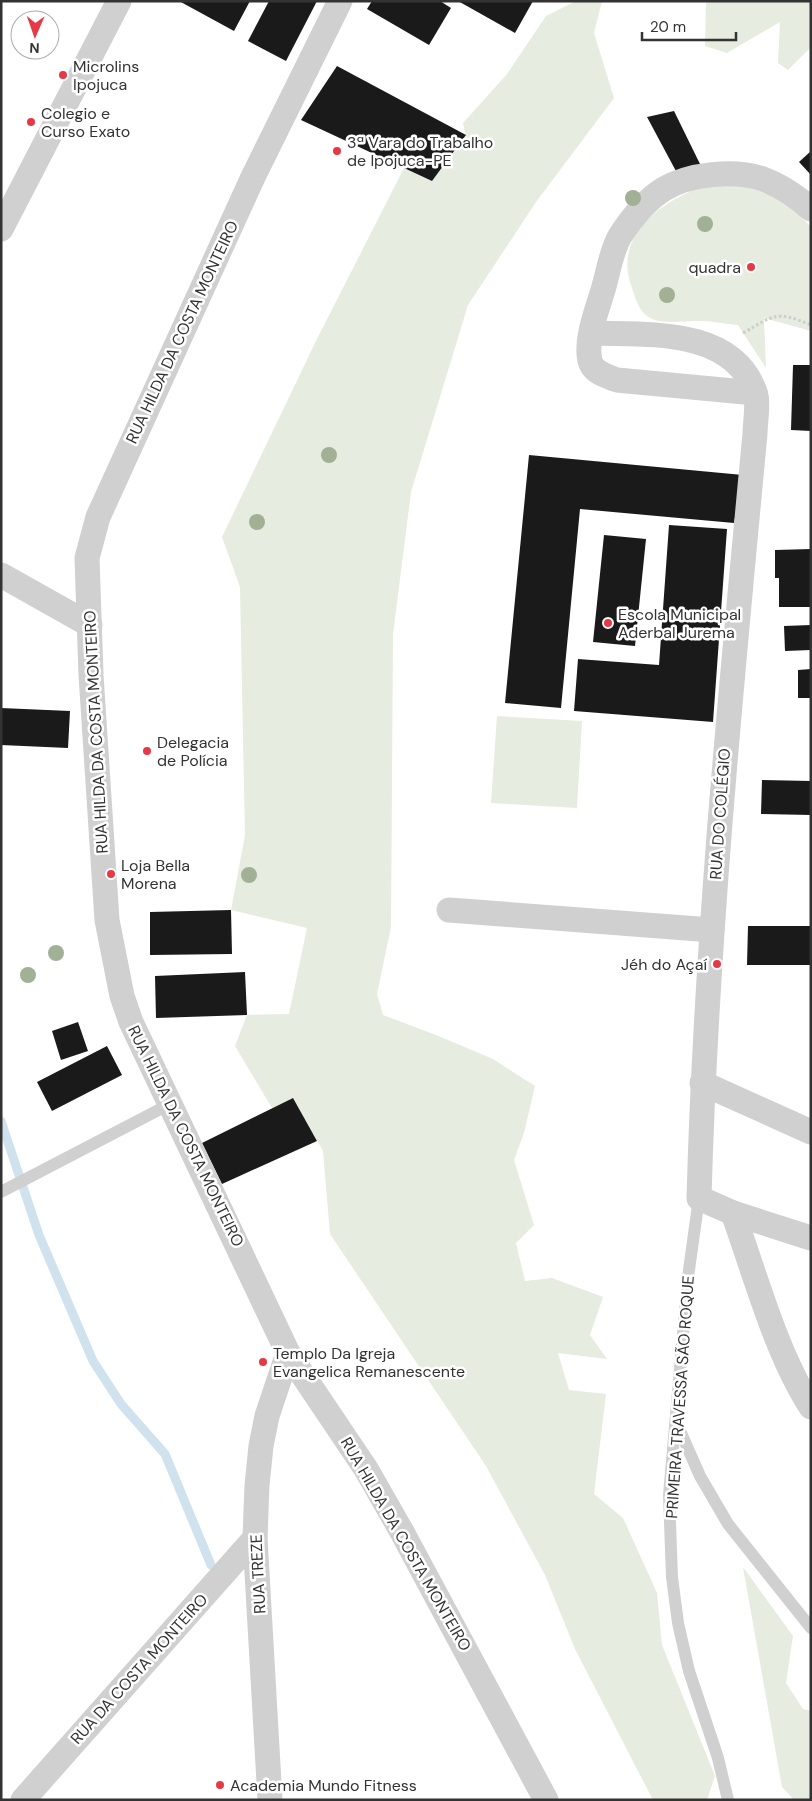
<svg xmlns="http://www.w3.org/2000/svg" width="812" height="1801" font-family="'DM Sans',sans-serif">
  <rect width="100%" height="100%" fill="#fff"/>
  <!-- green -->
  <g fill="#e6ecdf">
    <polygon points="576,1 602,1 594,33 614,98 536,202 468,305 411,492 393,634 391,927 377,994 383,1015 436,1035 493,1059 535,1086 524,1133 514,1160 534,1225 516,1243 525,1281 552,1278 603,1297 590,1335 607,1359 558,1353 569,1390 606,1394 594,1494 623,1518 657,1593 662,1645 715,1776 707,1800 653,1800 575,1649 545,1575 486,1466 330,1234 323,1151 293,1098 272,1108 235,1046 247,1015 289,1014 307,928 231,910 245,835 240,587 222,537 316,341 404,168 432,181 466,136 463,123 507,74 546,16"/>
    <polygon points="706,1 811,1 811,47 788,70 778,63 780,22 727,53 705,46"/>
    <path d="M734 184C768 192 787 200 811 227V331L764 318 766 368 738 325C725 324 712 321 700 321 684 320 660 326 647 316 637 309 634 293 630 282 616 235 660 202 700 188 710 184 723 185 734 184Z"/>
    <polygon points="497,716 582,721 577,808 491,803"/>
    <polygon points="743,1567 793,1636 786,1683 803,1709 811,1711 811,1800 794,1800 782,1787"/>
  </g>
  <g fill="none" stroke-linecap="round" stroke-linejoin="round">
    <!-- stream -->
    <polyline stroke="#cfe2ee" stroke-width="9" points="1,1121 39,1235 93,1361 121,1404 165,1454 211,1565"/>
  </g>
  <!-- building -->
  <g fill="#1a1a1a">
    <polygon points="179,1 250,1 234,31"/>
    <polygon points="269,1 317,1 286,61 248,41"/>
    <polygon points="372,1 440,1 451,8 429,45 367,9"/>
    <polygon points="458,1 533,1 515,33"/>
    <polygon points="337,66 466,135 432,181 301,120"/>
    <polygon points="674,111 701,166 677,173 647,117"/>
    <polygon points="811,151 811,175 799,162"/>
    <polygon points="793,365 811,365 811,431 791,430"/>
    <polygon points="529,455 743,475 734,523 580,509 561,708 505,703"/>
    <polygon points="669,525 727,529 713,722 574,711 578,659 659,665"/>
    <polygon points="604,535 646,539 635,646 593,642"/>
    <polygon points="811,549 811,607 779,607 779,578 775,578 775,550"/>
    <polygon points="811,625 811,650 785,651 784,626"/>
    <polygon points="811,669 811,698 798,698 798,670"/>
    <polygon points="1,708 70,711 68,748 1,745"/>
    <polygon points="762,780 811,781 811,815 761,814"/>
    <polygon points="231,910 232,954 150,955 150,912"/>
    <polygon points="748,926 811,926 811,965 747,965"/>
    <polygon points="245,972 247,1015 156,1018 155,976"/>
    <polygon points="78,1022 88,1051 61,1060 52,1031"/>
    <polygon points="107,1046 122,1075 52,1111 37,1082"/>
    <polygon points="293,1098 317,1141 222,1184 202,1143"/>
  </g>
  <g fill="none" stroke-linecap="round" stroke-linejoin="round">
    <!-- path -->
    <path stroke="#cdcdcd" stroke-width="3" stroke-dasharray="2.5 2.5" stroke-linecap="butt" d="M743 333C775 315 775 310 811 325"/>
    <!-- service -->
    <g stroke="#d0d0d0" stroke-width="12">
      <polyline points="1,1192 170,1104"/>
      <polyline points="699,1198 688,1277 669,1495 672,1577 678,1623 689,1671 718,1758 728,1800"/>
      <polyline points="677,1424 700,1476 728,1524 811,1628"/>
    </g>
    <!-- minor -->
    <g stroke="#d0d0d0" stroke-width="25">
      <polyline points="340,1 253,177 98,517 87,558 91,675 107,920 122,996 131,1022 288,1353 366,1469 402,1532 546,1800"/>
      <polyline points="1,229 119,1"/>
      <path d="M592 333C646 335 732 327 755 392 759 403 755 422 755 434 731 688 706 943 699 1198L733 1213 811 1238"/>
      <path d="M755 393 617 380C607 376 593 373 590 361 585 340 597 310 603 290 608 274 611 251 620 236 631 219 646 200 664 189 689 174 735 169 763 179 782 186 796 196 811 209"/>
      <polyline points="1,575 90,625"/>
      <polyline points="449,910 712,930"/>
      <polyline points="702,1083 811,1132"/>
      <path d="M733 1213C755 1274 776 1353 811 1407"/>
      <polyline points="23,1800 255,1538"/>
      <polyline points="270,1800 255,1538 257,1485 261,1446 267,1416 288,1353"/>
    </g>
  </g>
  <!-- trees -->
  <g fill="#a2b095">
    <circle cx="633" cy="198" r="8"/>
    <circle cx="705" cy="224" r="8"/>
    <circle cx="667" cy="295" r="8"/>
    <circle cx="329" cy="455" r="8"/>
    <circle cx="257" cy="522" r="8"/>
    <circle cx="249" cy="875" r="8"/>
    <circle cx="56" cy="953" r="8"/>
    <circle cx="28" cy="975" r="8"/>
  </g>
  <!-- markers -->
  <g fill="#e63946" stroke="#fff" stroke-width="2">
    <circle cx="63" cy="75" r="5"/>
    <circle cx="31" cy="122" r="5"/>
    <circle cx="337" cy="151" r="5"/>
    <circle cx="751" cy="267" r="5"/>
    <circle cx="608" cy="623" r="5"/>
    <circle cx="147" cy="751" r="5"/>
    <circle cx="111" cy="874" r="5"/>
    <circle cx="717" cy="964" r="5"/>
    <circle cx="263" cy="1362" r="5"/>
    <circle cx="220" cy="1785" r="5"/>
  </g>
  <g text-anchor="middle" dominant-baseline="central" stroke-width="5" stroke-linejoin="round" paint-order="stroke">
    <!-- poi labels -->
    <g font-size="16" fill="#333" stroke="#fff" text-anchor="start">
      <text x="73" y="66">Microlins<tspan x="73" dy="18">Ipojuca</tspan></text>
      <text x="41" y="113">Colegio e<tspan x="41" dy="18">Curso Exato</tspan></text>
      <text x="347" y="142">3ª Vara do Trabalho<tspan x="347" dy="18">de Ipojuca-PE</tspan></text>
      <text x="741" y="267" text-anchor="end">quadra</text>
      <text x="618" y="614">Escola Municipal<tspan x="618" dy="18">Aderbal Jurema</tspan></text>
      <text x="157" y="742">Delegacia<tspan x="157" dy="18">de Polícia</tspan></text>
      <text x="121" y="865">Loja Bella<tspan x="121" dy="18">Morena</tspan></text>
      <text x="707" y="964" text-anchor="end">Jéh do Açaí</text>
      <text x="273" y="1353">Templo Da Igreja<tspan x="273" dy="18">Evangelica Remanescente</tspan></text>
      <text x="230" y="1785">Academia Mundo Fitness</text>
    </g>
    <!-- street labels -->
    <g font-size="16" fill="#333" stroke="#fff">
      <text transform="translate(182 332) rotate(-65)">RUA HILDA DA COSTA MONTEIRO</text>
      <text transform="translate(96 732) rotate(-93)">RUA HILDA DA COSTA MONTEIRO</text>
      <text transform="translate(720 814) rotate(-86)">RUA DO COLÉGIO</text>
      <text transform="translate(186 1136) rotate(64)">RUA HILDA DA COSTA MONTEIRO</text>
      <text transform="translate(680 1397) rotate(-86)">PRIMEIRA TRAVESSA SÃO ROQUE</text>
      <text transform="translate(406 1544) rotate(60)">RUA HILDA DA COSTA MONTEIRO</text>
      <text transform="translate(258 1574) rotate(-93)">RUA TREZE</text>
      <text transform="translate(139 1669) rotate(-48)">RUA DA COSTA MONTEIRO</text>
    </g>
  </g>
  <!-- border -->
  <rect width="812" height="1801" fill="none" stroke="#333333" stroke-width="5"/>
  <!-- north arrow -->
  <g transform="translate(35 35) rotate(182)"><circle r="24" fill="#ffffff" stroke="#adadad"/>
  <path d="M0-4L9 19L0 12L-9 19Z" fill="#e63946"/>
  <text y="-8" font-size="14" font-weight="bold" text-anchor="middle" fill="#333333">N</text>
  </g>
  <!-- scale -->
  <path d="M642 32v8h94v-8" fill="none" stroke="#333333" stroke-width="2.5"/>
  <text x="650" y="32" font-size="15" fill="#333333" stroke="#ffffff" stroke-width="4" paint-order="stroke">20 m</text>
</svg>
